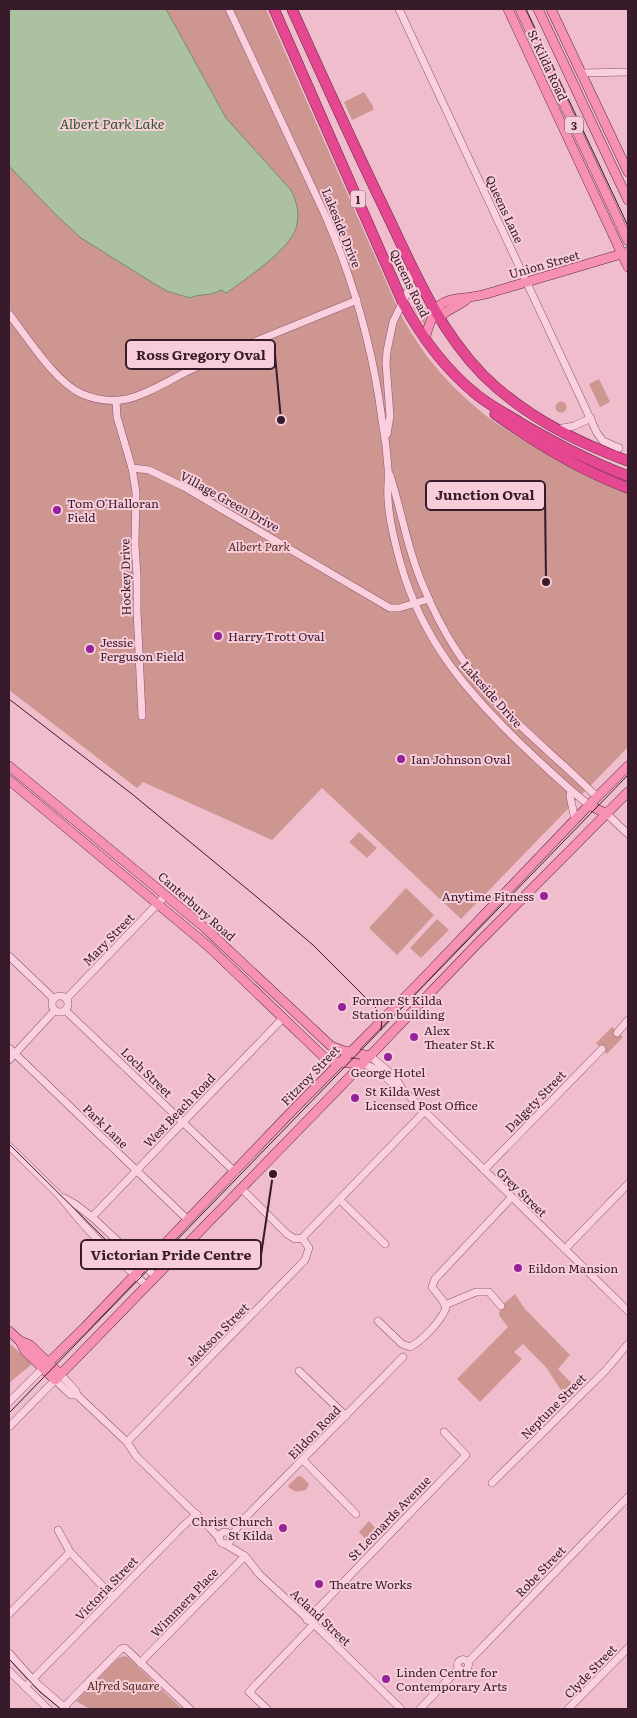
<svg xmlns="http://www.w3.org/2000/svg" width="637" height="1718" font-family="Literata,serif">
  <rect width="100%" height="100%" fill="#f0bdcd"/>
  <!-- green -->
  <g fill="#ce9690">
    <path d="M9 9H266L388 286C396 305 404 323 416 340 434 369 462 397 489 418 529 447 583 469 628 490V747L461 919 322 788 272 840 143 782 137 788 9 690Z"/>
    <polygon points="364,92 373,106 373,110 352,120 344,102"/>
    <polygon points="419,295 427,311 424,324 413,308"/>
    <polygon points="599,379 610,402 600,407 589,384"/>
    <circle cx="561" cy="407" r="5.5"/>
    <polygon points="359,832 377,848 367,858 349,842"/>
    <polygon points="406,888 434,915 397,955 369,928"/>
    <polygon points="437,919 449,930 421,958 410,948"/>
    <polygon points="612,1027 623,1037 607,1054 596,1043"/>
    <polygon points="515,1294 525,1309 570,1355 558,1369 576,1388 566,1398 546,1367 523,1344 514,1352 522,1359 480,1402 457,1379 508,1327 499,1315 501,1306"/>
    <polygon points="9,1343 32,1364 9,1383"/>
    <path d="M301 1476 309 1484 306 1490C298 1492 294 1493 288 1486L297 1477Z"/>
    <polygon points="369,1521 380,1533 370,1544 359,1532"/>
    <polygon points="124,1656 128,1657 182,1709 90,1709 76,1701 118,1658"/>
  </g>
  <!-- water -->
  <path fill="#abc1a1" stroke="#738f68" d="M9 9H166L226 118 291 190C297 202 300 215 296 228 290 249 245 280 226 293L221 290C210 297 199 293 190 298L167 291 153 283 81 238 57 216 9 166Z"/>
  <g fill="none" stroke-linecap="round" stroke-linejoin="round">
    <!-- minor casing -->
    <g stroke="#88556f" stroke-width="8">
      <g id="minor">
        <path d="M229 9 326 217C354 282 373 349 382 420 385 436 387 452 388 468 389 478 387 489 388 499 389 521 395 544 401 565 423 642 468 693 524 747 545 767 566 787 589 805"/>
        <polyline points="399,9 597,433 603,441 619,448"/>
        <polyline points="582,73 628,72"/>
        <path d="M9 314C28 338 55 382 82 394 96 400 112 402 127 399 150 394 177 375 199 366 251 342 304 322 357 300"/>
        <polyline points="116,401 117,417 132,468 149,470 184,487 390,608 399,608 429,599"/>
        <polyline points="557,429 574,426 591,418"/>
        <polyline points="387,434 390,416 386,363 387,351 393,322 408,291 412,267"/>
        <polyline points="132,468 136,492 135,545 137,576 137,611 142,716"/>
        <path d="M390 475C402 513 408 552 424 588 440 627 464 666 492 697 525 733 563 763 597 797"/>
        <polyline points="571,791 570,796 575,820"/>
        <polyline points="607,814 628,834"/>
        <polyline points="9,956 54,999"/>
        <circle cx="60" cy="1004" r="8"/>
        <polyline points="66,999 166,895"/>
        <polyline points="65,1010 235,1172"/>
        <polyline points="617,1033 628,1020"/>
        <polyline points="9,1048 188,1220"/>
        <polyline points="370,1056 394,1076 403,1090 628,1311"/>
        <polyline points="9,1060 55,1010"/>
        <path d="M362 1064C378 1066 387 1082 401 1088"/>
        <polyline points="9,1146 58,1194 81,1222 111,1254 146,1285"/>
        <polyline points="484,1170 602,1049"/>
        <polyline points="241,1188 287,1234 295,1239 302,1238 425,1111"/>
        <polyline points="64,1198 75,1204 92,1217 155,1276"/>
        <polyline points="340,1200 385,1244"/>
        <polyline points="92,1217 283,1018"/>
        <polyline points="565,1249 628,1184"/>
        <polyline points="445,1305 476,1292 489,1292 501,1306"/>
        <path d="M378 1321 402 1344 410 1347C422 1341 441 1321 446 1308L443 1301 432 1287 435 1279 511 1198"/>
        <polyline points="299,1371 346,1416"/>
        <polyline points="60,1374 76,1391 77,1395 127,1442 136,1456 210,1528 220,1539"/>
        <polyline points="9,1402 43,1368"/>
        <polyline points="9,1427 55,1380 71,1395 77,1395"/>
        <polyline points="127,1442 305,1260 309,1248 302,1238"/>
        <polyline points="303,1460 356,1514"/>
        <polyline points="492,1483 606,1370 628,1344"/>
        <polyline points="58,1530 70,1552 113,1597"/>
        <circle cx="225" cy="1538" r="6"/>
        <polyline points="231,1538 240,1523 403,1357"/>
        <polyline points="225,1544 245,1556 259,1574 322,1632 401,1709"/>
        <polyline points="9,1614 70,1552"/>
        <polyline points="307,1620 466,1455 444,1432"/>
        <polyline points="9,1653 33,1680 66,1709"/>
        <circle cx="463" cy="1665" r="5.5"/>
        <polyline points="468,1662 628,1497"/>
        <polyline points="140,1663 245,1556"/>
        <polyline points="9,1671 48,1709"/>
        <polyline points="25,1687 182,1527 197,1514"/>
        <polyline points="62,1709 121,1649 125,1648 190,1709"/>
        <polyline points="267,1709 249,1692 313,1625"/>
        <polyline points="420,1709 459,1668"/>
        <polyline points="568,1709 628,1648"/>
      </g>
    </g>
    <!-- major casing -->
    <g stroke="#562a42" stroke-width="10">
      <g id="major">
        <polyline points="508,9 628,267"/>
        <polyline points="520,9 628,241"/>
        <polyline points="538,9 628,200"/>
        <polyline points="551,9 628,172"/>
        <path d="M439 319C445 309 459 307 467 299"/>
        <path d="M425 339C438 290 445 304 486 294L628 252"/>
        <polyline points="9,766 205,928 331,1046 344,1051 370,1056"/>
        <polyline points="9,780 208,946 325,1058 334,1062 362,1064"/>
        <polyline points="589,805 607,814"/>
        <polyline points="9,1331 20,1341 25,1351 55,1380 342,1085 477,944 628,792"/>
        <polyline points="20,1341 30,1345 60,1374"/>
        <polyline points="43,1368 85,1327 294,1109 418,984 589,805 628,766"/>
      </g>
    </g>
    <!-- highway casing -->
    <g stroke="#562a42" stroke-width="11">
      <g id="highway">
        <path d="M274 9 403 303C422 338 446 370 477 395 489 405 505 413 519 422 554 442 590 462 628 476"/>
        <path d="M292 9C323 78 354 146 387 214 414 271 439 330 483 375 523 415 576 442 628 461"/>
        <path d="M495 414C537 444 580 470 628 488"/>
      </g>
    </g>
    <!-- minor -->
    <use href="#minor" stroke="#fbd0de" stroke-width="7"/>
    <!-- major -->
    <use href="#major" stroke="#f691b4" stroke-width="9"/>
    <!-- highway -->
    <use href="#highway" stroke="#e64791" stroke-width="10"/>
    <!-- tram -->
    <g stroke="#371b2a" stroke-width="1">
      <polyline points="526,9 628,226"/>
      <polyline points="9,699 132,794 258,898 313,945 377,1009 382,1018 381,1030"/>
      <polyline points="9,1144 120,1254"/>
      <polyline points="9,1413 628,775"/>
      <polyline points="9,1659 40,1692 61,1709"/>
    </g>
  </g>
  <!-- markers -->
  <g fill="#96229b" stroke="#f7cdda" stroke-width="2">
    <circle cx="57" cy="510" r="5"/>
    <circle cx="218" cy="636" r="5"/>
    <circle cx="90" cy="649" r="5"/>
    <circle cx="401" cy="759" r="5"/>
    <circle cx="544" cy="896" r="5"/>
    <circle cx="342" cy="1007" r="5"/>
    <circle cx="414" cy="1037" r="5"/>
    <circle cx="388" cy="1057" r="5"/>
    <circle cx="355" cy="1098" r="5"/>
    <circle cx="518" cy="1268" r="5"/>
    <circle cx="283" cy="1528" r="5"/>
    <circle cx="319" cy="1584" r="5"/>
    <circle cx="386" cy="1679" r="5"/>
  </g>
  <g text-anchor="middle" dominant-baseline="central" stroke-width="4" stroke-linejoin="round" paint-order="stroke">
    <!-- shield labels -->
    <g fill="#f7cdda" stroke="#71505f" stroke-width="1">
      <rect x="565" y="116.5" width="18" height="17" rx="4"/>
      <rect x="350.5" y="190.5" width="15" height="17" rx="4"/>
    </g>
    <g font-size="11" font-weight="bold" fill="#371b2a">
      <text x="574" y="125">3</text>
      <text x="358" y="199">1</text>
    </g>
    <!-- street labels -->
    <g font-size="12" fill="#371b2a" stroke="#f7cdda">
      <text transform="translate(548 65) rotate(65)">St Kilda Road</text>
      <text transform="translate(505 209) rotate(65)">Queens Lane</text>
      <text transform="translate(342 228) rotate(68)">Lakeside Drive</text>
      <text transform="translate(544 264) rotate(-16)">Union Street</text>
      <text transform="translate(410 283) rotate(64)">Queens Road</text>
      <text transform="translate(230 501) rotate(29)">Village Green Drive</text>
      <text transform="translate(125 577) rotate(-91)">Hockey Drive</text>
      <text transform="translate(492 694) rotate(48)">Lakeside Drive</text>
      <text transform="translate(197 906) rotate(41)">Canterbury Road</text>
      <text transform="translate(108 939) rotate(-46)">Mary Street</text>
      <text transform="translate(147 1072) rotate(44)">Loch Street</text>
      <text transform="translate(310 1075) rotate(-46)">Fitzroy Street</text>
      <text transform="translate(535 1101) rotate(-46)">Dalgety Street</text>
      <text transform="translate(179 1110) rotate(-46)">West Beach Road</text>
      <text transform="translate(106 1126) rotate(44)">Park Lane</text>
      <text transform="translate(522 1192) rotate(44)">Grey Street</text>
      <text transform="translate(217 1334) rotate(-45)">Jackson Street</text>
      <text transform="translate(553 1406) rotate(-45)">Neptune Street</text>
      <text transform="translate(314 1432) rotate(-46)">Eildon Road</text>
      <text transform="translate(389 1518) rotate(-46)">St Leonards Avenue</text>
      <text transform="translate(540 1571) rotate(-46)">Robe Street</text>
      <text transform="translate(106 1588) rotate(-46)">Victoria Street</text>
      <text transform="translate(184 1602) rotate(-46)">Wimmera Place</text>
      <text transform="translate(321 1617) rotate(43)">Acland Street</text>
      <text transform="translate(590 1671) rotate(-46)">Clyde Street</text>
    </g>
    <!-- poi labels -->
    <g font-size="12" fill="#371b2a" stroke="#f7cdda" text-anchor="start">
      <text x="67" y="503">Tom O'Halloran<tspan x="67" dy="14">Field</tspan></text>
      <text x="228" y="636">Harry Trott Oval</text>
      <text x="100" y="642">Jessie<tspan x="100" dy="14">Ferguson Field</tspan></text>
      <text x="411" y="759">Ian Johnson Oval</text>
      <text x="534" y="896" text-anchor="end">Anytime Fitness</text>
      <text x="352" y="1000">Former St Kilda<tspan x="352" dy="14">Station building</tspan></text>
      <text x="424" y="1030">Alex<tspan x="424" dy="14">Theater St.K</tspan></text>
      <text x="388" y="1072" text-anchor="middle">George Hotel</text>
      <text x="365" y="1091">St Kilda West<tspan x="365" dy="14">Licensed Post Office</tspan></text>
      <text x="528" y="1268">Eildon Mansion</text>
      <text x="273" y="1521" text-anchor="end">Christ Church<tspan x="273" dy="14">St Kilda</tspan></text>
      <text x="329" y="1584">Theatre Works</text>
      <text x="396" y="1672">Linden Centre for<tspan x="396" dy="14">Contemporary Arts</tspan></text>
    </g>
    <!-- park labels -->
    <g font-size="12" font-style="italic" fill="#542c20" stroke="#f7cdda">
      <text x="259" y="546">Albert Park</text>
      <text x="123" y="1685">Alfred Square</text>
    </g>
    <!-- water labels -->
    <g font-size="14" font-style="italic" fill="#2d5829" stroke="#f7cdda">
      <text x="112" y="123">Albert Park Lake</text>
    </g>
  </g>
  <!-- callouts -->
  <path fill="none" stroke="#371b2a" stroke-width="2" d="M281 420L275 355M546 582L545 495M273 1174L261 1255"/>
  <g fill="#371b2a" stroke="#f7cdda" stroke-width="2">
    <circle cx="281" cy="420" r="5"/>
    <circle cx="546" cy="582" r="5"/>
    <circle cx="273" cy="1174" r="5"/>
  </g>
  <g fill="#f7cdda" stroke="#371b2a" stroke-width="2">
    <rect x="126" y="340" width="149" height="29" rx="5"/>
    <rect x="426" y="481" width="119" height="29" rx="5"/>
    <rect x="81" y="1240" width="180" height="29" rx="5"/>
  </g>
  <g font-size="14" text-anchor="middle" font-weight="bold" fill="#371b2a">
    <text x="201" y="360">Ross Gregory Oval</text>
    <text x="485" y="500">Junction Oval</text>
    <text x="171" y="1260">Victorian Pride Centre</text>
  </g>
  <!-- border -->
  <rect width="637" height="1718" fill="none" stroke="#371b2a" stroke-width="20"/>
</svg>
